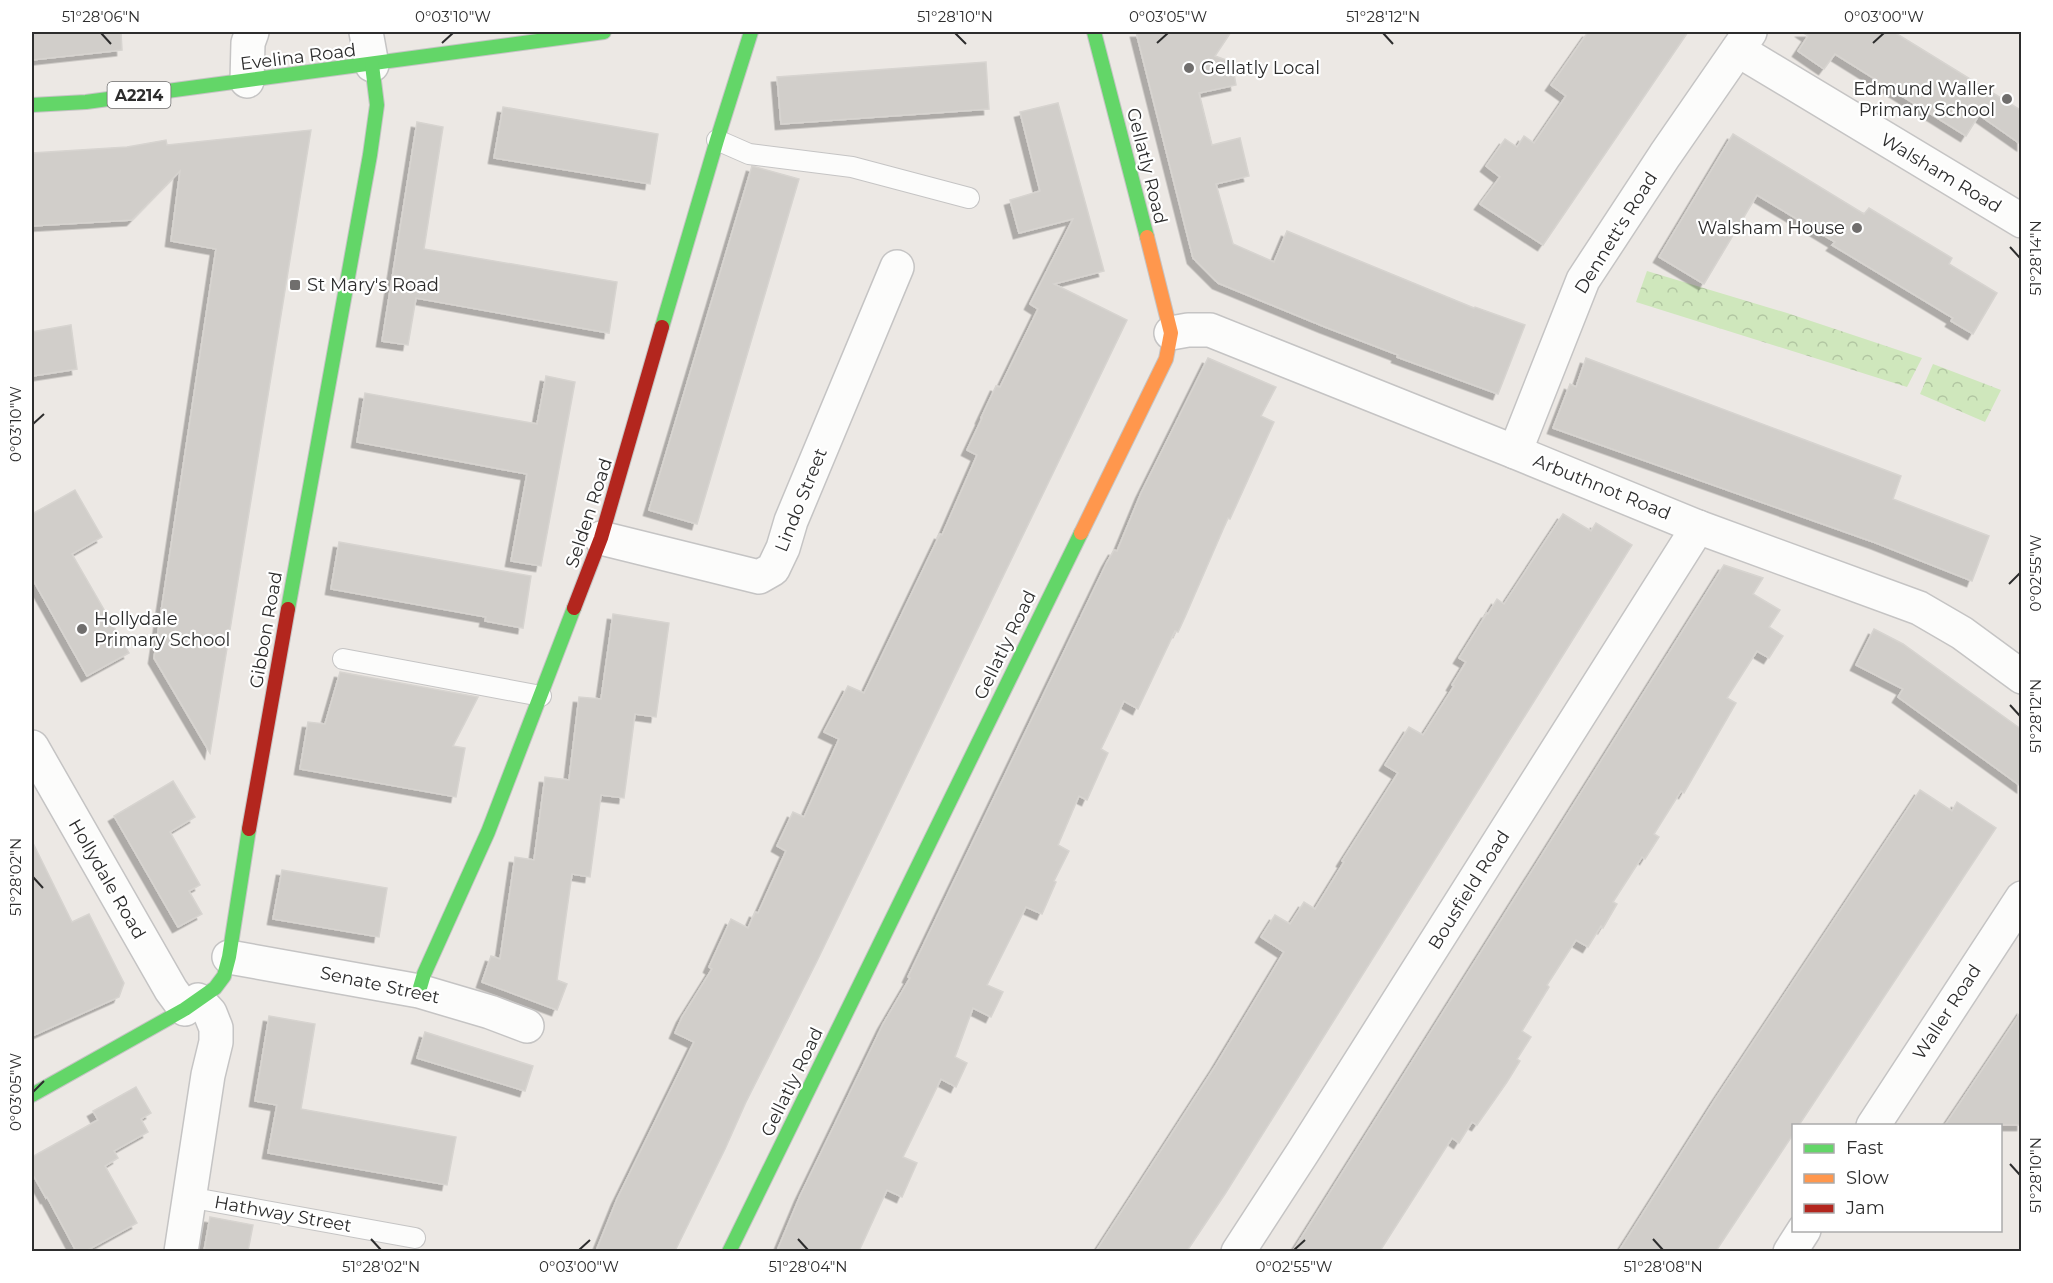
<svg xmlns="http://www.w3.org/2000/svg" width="2053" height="1283" font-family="Montserrat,sans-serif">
  <defs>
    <pattern id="forest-crowns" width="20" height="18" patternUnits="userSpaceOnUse" patternTransform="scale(1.5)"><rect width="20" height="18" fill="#cfe7bc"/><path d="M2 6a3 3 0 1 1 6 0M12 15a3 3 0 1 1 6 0" fill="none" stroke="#b2c6a2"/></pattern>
    <filter id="shadow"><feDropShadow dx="-5.5" dy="5.5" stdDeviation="0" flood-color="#0004"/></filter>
  </defs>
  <rect width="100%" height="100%" fill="#ece8e4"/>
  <!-- forest -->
  <g fill="url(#forest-crowns)">
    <polygon points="1647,271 1787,313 1922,358 1907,387 1636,302"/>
    <polygon points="1933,364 2001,390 1985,422 1920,394"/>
  </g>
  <!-- building -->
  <g fill="#d1ceca" stroke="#d7d4d0" stroke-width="1.5" filter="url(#shadow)">
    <polygon points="32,32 121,32 122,50 32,60"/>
    <polygon points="1136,32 1231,32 1215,56 1232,62 1236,85 1199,93 1212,145 1240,138 1249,176 1216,184 1233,244 1274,262 1287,231 1474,308 1475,307 1525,325 1498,394 1397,357 1398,355 1325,327 1218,283 1193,258"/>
    <polygon points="1588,32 1688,32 1543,245 1480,204 1500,177 1486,166 1505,139 1517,147 1524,136 1534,143 1566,96 1551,85"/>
    <polygon points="1802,32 1894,32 2022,111 2022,145 1979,115 1966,136 1835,54 1824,69 1798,51 1808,36"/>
    <polygon points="986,62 989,109 781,124 777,77"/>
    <polygon points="1058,103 1104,271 1054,284 1127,320 817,961 746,1102 725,1149 675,1251 596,1251 617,1199 694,1042 675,1033 682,1017 712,969 709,967 731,919 748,928 755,912 758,913 786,851 777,846 793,812 804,817 839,739 824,732 848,686 864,693 940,534 942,535 977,455 967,450 982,418 981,418 996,386 1000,387 1038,309 1030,304 1073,219 1019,233 1010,200 1040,191 1020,112"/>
    <polygon points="503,107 658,134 650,184 494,158"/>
    <polygon points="417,122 443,127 424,249 617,282 609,333 416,298 408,345 382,341"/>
    <polygon points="311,130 210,753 154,658 216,249 171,241 180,171 132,220 32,226 32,153 127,147 166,140 167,145"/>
    <polygon points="1733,134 1864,214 1869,208 1952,258 1949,264 1997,293 1973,334 1951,321 1953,318 1832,245 1835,242 1757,195 1704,284 1659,257"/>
    <polygon points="752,166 799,179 697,524 649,510"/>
    <polygon points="71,325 77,369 32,376 32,332"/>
    <polygon points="1208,358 1276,387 1261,416 1274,422 1230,519 1228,518 1185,617 1178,632 1175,631 1138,709 1124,701 1101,749 1108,753 1087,800 1079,796 1058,845 1069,851 1054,881 1056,882 1042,914 1026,907 987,985 1003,992 991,1017 973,1008 955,1057 967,1063 956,1087 941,1079 903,1157 917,1163 902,1197 887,1190 859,1251 777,1251 800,1196 883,1024 910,978 908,977 1048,685 1107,562 1114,550 1117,551 1141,493"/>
    <polygon points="1586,358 1901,476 1893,499 1989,536 1972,581 1876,543 1553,428 1570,384 1576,387"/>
    <polygon points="546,376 575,382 541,566 511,561 527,474 357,442 365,393 537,424"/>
    <polygon points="75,490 102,537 72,554 129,653 87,676 32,578 32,514"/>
    <polygon points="1563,514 1591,531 1596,523 1632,545 1225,1194 1187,1251 1096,1251 1216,1065 1284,952 1261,937 1275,915 1290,924 1304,902 1315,909 1344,862 1342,861 1398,773 1385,765 1409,727 1423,735 1454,686 1452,685 1466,662 1459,658 1487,613 1488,614 1497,599 1504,604"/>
    <polygon points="339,542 531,576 523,628 485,621 486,617 331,589"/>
    <polygon points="1724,565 1763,578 1753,594 1780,610 1769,627 1783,636 1769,658 1757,651 1727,698 1736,703 1684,793 1681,791 1654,834 1659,837 1645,859 1642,857 1613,902 1617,904 1603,928 1601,926 1588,947 1576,940 1547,985 1549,987 1522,1031 1531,1037 1517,1059 1520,1061 1507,1082 1477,1125 1472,1122 1459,1143 1452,1138 1380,1251 1293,1251"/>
    <polygon points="613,614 669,623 656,717 635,714 624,798 601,795 590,877 572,874 557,980 567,984 557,1010 482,982 491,956 500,959 515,857 534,860 545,777 569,780 579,697 601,699"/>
    <polygon points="1874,629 1903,644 2022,730 2022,787 1898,697 1903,689 1856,665"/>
    <polygon points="340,672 478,697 453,746 465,748 456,797 300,769 308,722 325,724"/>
    <polygon points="173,781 195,817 170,832 200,885 189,891 202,914 178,927 114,816"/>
    <polygon points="1920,790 1952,811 1957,802 1996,828 1799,1125 1794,1125 1794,1133 1716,1251 1619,1251 1716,1098"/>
    <polygon points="32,841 72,922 89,914 124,983 119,997 32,1036"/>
    <polygon points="282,870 387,888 379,937 273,919"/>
    <polygon points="2022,1010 2022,1125 1945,1125 1988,1061"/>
    <polygon points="269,1016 315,1024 301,1109 456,1137 447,1185 268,1153 277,1105 255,1101"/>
    <polygon points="425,1032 533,1066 525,1091 417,1058"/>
    <polygon points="136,1087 151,1113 141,1119 148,1132 114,1151 118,1158 105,1166 137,1223 86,1251 76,1251 47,1197 46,1198 32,1173 32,1157 98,1120 93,1111"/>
    <polygon points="210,1217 253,1225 248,1251 204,1251"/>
  </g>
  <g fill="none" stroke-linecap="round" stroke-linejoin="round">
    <!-- lane casing -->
    <g stroke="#c5c4c4" stroke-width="22">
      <g id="lane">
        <polyline points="717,140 749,154 852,167 969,198"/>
        <polyline points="343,659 541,696"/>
        <polyline points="188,1197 415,1238"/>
      </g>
    </g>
    <!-- street casing -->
    <g stroke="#c5c4c4" stroke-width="36">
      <g id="street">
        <polyline points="366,32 372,65"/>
        <polyline points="1738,50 2022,221"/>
        <polyline points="247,81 248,43 252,32"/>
        <polyline points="1171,333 1188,330 1210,330 1515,452 1698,527 1919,608 1962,633 2022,677"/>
        <polyline points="1515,452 1583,280 1665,155 1750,32"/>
        <polyline points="601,538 759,577 773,569 783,548 791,521 897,267"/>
        <polyline points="32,747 171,990 185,1009"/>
        <polyline points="229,957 419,991 490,1012 527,1026"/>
        <polyline points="1873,1126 2022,898"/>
        <polyline points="181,1252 208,1075 216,1042 216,1028 210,1013 198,1000"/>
        <polyline points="1238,1252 1303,1152 1698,527"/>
        <polyline points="1790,1252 1804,1230"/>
      </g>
    </g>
    <!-- fast casing -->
    <g stroke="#c5c4c4" stroke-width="16">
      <g id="fast">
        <polyline points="1094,32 1147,237"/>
        <polyline points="32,105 86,102 604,32"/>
        <polyline points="662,327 717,140 751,32"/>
        <polyline points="288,609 370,155 377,105 372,65"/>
        <polyline points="419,991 424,974 488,832 574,608"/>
        <polyline points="32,1095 185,1009 215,988 224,976 229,957 249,829"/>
        <polyline points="729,1252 1081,533"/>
      </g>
    </g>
    <!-- slow casing -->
    <g stroke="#c5c4c4" stroke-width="16">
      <polyline id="slow" points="1081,533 1166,359 1171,333 1147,237"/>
    </g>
    <!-- jam casing -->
    <g stroke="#c5c4c4" stroke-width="16">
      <g id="jam">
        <polyline points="574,608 601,538 662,327"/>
        <polyline points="249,829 288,609"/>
      </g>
    </g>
    <!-- lane -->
    <use href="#lane" stroke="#fcfcfb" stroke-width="20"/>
    <!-- street -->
    <use href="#street" stroke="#fcfcfb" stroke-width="33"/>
    <!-- fast -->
    <use href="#fast" stroke="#63d668" stroke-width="14"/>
    <!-- slow -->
    <use href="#slow" stroke="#ff974d" stroke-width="14"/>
    <!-- jam -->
    <use href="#jam" stroke="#b3261e" stroke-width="14"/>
  </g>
  <!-- ticks -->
  <path fill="none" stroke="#2d2d2d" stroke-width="2" d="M101 33 111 44M955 33 966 44M1383 33 1393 44M442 43 453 33M1157 43 1168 33M1873 43 1884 33M2010 247 2020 258M33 424 44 414M2009 584 2020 573M2010 705 2020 716M33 877 43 888M33 1092 44 1081M2010 1164 2020 1175M371 1239 381 1250M798 1239 808 1250M1653 1239 1663 1250M579 1250 590 1240M1294 1250 1305 1240"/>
  <!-- markers -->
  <g fill="#706e6d" stroke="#fff" stroke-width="2">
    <circle cx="1189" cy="68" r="6"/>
    <circle cx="2007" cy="99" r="6"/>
    <circle cx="1857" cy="228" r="6"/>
    <rect x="289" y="279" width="12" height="12" rx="3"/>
    <circle cx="82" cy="629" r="6"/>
  </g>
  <g text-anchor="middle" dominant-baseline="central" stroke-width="4.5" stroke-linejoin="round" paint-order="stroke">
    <!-- shield labels -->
    <rect fill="#fff" stroke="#6c6c6c" stroke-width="1.5" x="107.5" y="82" width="63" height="26" rx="4.5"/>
    <g font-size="16" font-weight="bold" fill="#2d2d2d">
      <text x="139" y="95">A2214</text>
    </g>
    <!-- street labels -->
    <g font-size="18" fill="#2d2d2d" stroke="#fff">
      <text transform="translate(298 57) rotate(-7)">Evelina Road</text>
      <text transform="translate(1147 166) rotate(76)">Gellatly Road</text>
      <text transform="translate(1941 173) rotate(31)">Walsham Road</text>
      <text transform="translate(1616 233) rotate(-58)">Dennett's Road</text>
      <text transform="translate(1602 487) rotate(22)">Arbuthnot Road</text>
      <text transform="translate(801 500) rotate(-68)">Lindo Street</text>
      <text transform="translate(589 513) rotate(-72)">Selden Road</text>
      <text transform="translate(266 630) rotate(-80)">Gibbon Road</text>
      <text transform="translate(1005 645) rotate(-64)">Gellatly Road</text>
      <text transform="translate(107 879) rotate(60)">Hollydale Road</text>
      <text transform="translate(1469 890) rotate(-58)">Bousfield Road</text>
      <text transform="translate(380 985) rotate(12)">Senate Street</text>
      <text transform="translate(1947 1012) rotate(-57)">Waller Road</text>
      <text transform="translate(792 1082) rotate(-64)">Gellatly Road</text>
      <text transform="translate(283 1214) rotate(10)">Hathway Street</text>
    </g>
    <!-- poi labels -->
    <g font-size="18" fill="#2d2d2d" stroke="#fff" text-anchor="start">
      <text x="1201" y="68">Gellatly Local</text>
      <text x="1995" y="89" text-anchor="end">Edmund Waller<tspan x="1995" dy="21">Primary School</tspan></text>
      <text x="1845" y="228" text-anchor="end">Walsham House</text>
      <text x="307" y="285">St Mary's Road</text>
      <text x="94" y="619">Hollydale<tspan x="94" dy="21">Primary School</tspan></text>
    </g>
  </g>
  <!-- border -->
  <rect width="2053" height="1283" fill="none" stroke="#ffffff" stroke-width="66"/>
  <!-- legend -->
  <rect x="1792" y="1124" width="210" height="108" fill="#ffffff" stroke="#ababab" stroke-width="1.5"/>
  <rect x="1804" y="1144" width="30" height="9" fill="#63d668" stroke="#ababab" stroke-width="1.5"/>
  <text x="1846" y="1154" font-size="18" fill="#2d2d2d">Fast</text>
  <rect x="1804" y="1174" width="30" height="9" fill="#ff974d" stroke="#ababab" stroke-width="1.5"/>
  <text x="1846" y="1184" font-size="18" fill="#2d2d2d">Slow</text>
  <rect x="1804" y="1204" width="30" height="9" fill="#b3261e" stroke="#ababab" stroke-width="1.5"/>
  <text x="1846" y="1214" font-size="18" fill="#2d2d2d">Jam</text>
  <rect x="33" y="33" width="1987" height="1217" fill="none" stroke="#2d2d2d" stroke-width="2"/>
  <g font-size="15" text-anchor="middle" fill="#2d2d2d">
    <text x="101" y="22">51°28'06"N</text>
    <text x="453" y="22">0°03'10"W</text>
    <text x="955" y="22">51°28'10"N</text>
    <text x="1168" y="22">0°03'05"W</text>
    <text x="1383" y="22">51°28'12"N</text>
    <text x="1884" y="22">0°03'00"W</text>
    <text transform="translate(2036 258) rotate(-90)" y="5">51°28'14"N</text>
    <text transform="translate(16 424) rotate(-90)" y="5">0°03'10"W</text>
    <text transform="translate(2036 573) rotate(-90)" y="5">0°02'55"W</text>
    <text transform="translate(2036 716) rotate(-90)" y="5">51°28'12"N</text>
    <text transform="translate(16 877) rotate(-90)" y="5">51°28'02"N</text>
    <text transform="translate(16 1092) rotate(-90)" y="5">0°03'05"W</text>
    <text transform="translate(2036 1175) rotate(-90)" y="5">51°28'10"N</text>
    <text x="381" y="1272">51°28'02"N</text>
    <text x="579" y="1272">0°03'00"W</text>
    <text x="808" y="1272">51°28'04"N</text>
    <text x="1294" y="1272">0°02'55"W</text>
    <text x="1663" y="1272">51°28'08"N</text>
  </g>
</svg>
